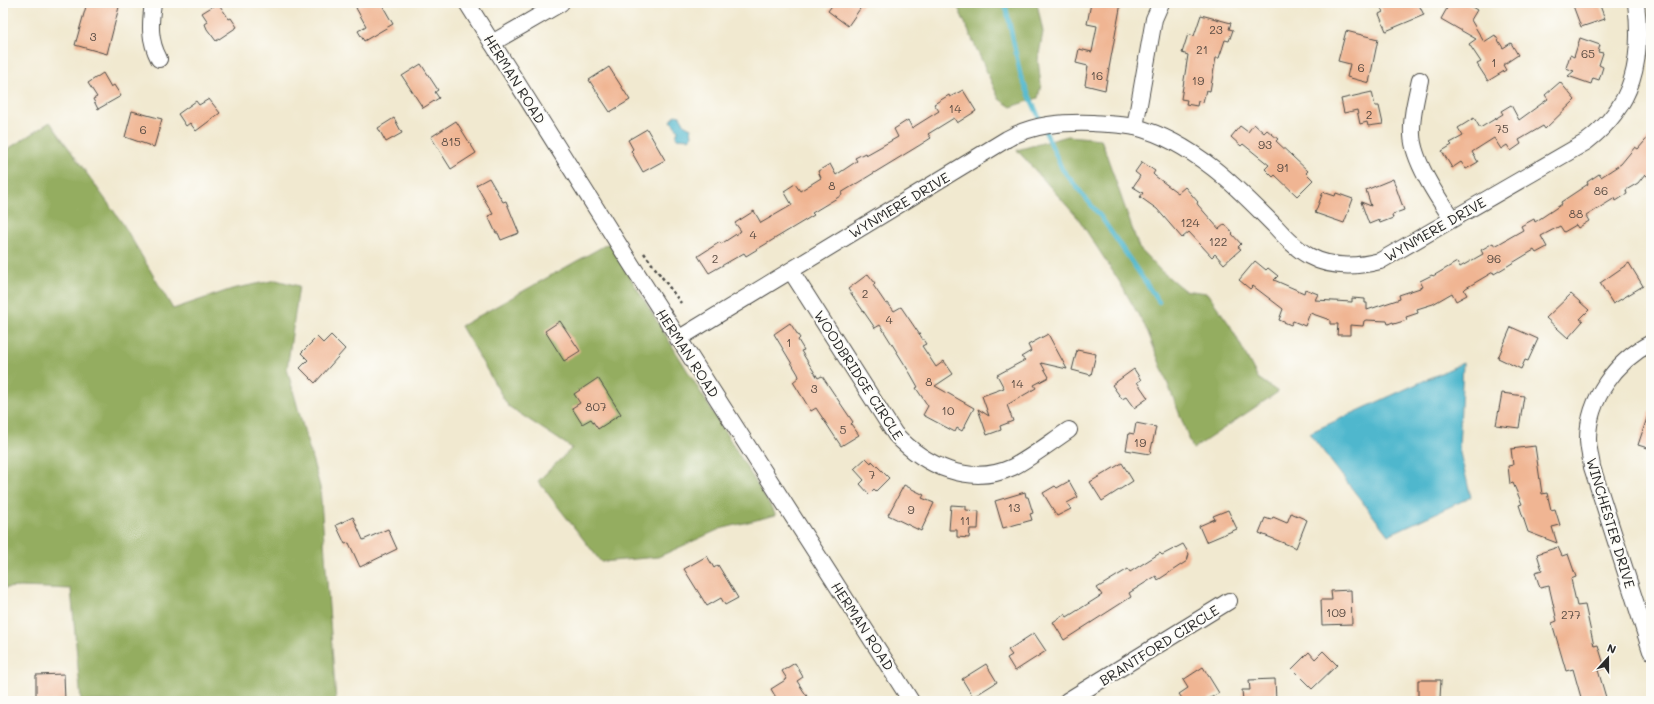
<svg xmlns="http://www.w3.org/2000/svg" width="1654" height="704" font-family="Mali,sans-serif">
  <rect width="100%" height="100%" fill="#fdfcf7"/>
  <filter id="ink" filterUnits="userSpaceOnUse"><feTurbulence type="fractalNoise" baseFrequency=".025" numOctaves="2"/><feDisplacementMap in="SourceGraphic" scale="8" xChannelSelector="R" yChannelSelector="G"/><feConvolveMatrix kernelMatrix="1 2 1 2 8 2 1 2 1" color-interpolation-filters="sRGB"/></filter>
  <filter id="wash" filterUnits="userSpaceOnUse"><feTurbulence type="fractalNoise" baseFrequency=".012" numOctaves="4" result="noise"/><feDisplacementMap in="SourceGraphic" scale="16" xChannelSelector="R" yChannelSelector="G"/><feGaussianBlur stdDeviation="0.9" result="paint"/><feColorMatrix in="noise" values="0 0 0 0 0 0 0 0 0 0 0 0 0 0 0 0 0 1.4 0 .05"/><feComposite in="paint" operator="in"/></filter>
  <g filter="url(#wash)">
    <rect width="100%" height="100%" fill="#f1e9d0"/>
    <!-- forest -->
    <g fill="#94ad60" stroke="#606c46">
      <polygon points="956,3 1037,3 1043,32 1038,60 1041,85 1038,98 1011,107 999,99"/>
      <polygon points="50,122 123,224 173,309 232,289 276,280 299,286 287,369 320,487 336,701 81,701 71,589 21,587 3,588 3,152"/>
      <polygon points="1068,136 1101,139 1139,248 1161,271 1184,290 1207,293 1230,325 1258,378 1278,392 1193,449 1147,330 1119,281 1078,218 1017,150"/>
      <polygon points="609,243 776,515 720,529 658,557 601,562 538,481 572,448 508,406 461,326"/>
    </g>
    <!-- water -->
    <g fill="#4fb7cd" stroke="#3d717c">
      <polygon points="675,115 680,116 685,125 691,128 692,136 689,139 676,138 678,130 671,121"/>
      <polygon points="1463,363 1459,449 1471,497 1388,535 1309,433"/>
    </g>
    <g fill="none" stroke-linecap="round" stroke-linejoin="round">
      <!-- stream -->
      <polyline stroke="#4fb7cd" stroke-width="4.5" points="1005,3 1021,77 1062,169 1101,217 1159,302"/>
    </g>
    <g id="blocks">
      <!-- building -->
      <g fill="#f0b593">
        <polygon points="87,3 120,3 107,54 75,45"/>
        <polygon points="218,3 229,19 231,18 237,27 216,41 207,29 205,24 208,22 202,13"/>
        <polygon points="364,3 381,3 393,24 364,41 358,31 366,26 356,8"/>
        <polygon points="834,3 864,3 848,26 828,11"/>
        <polygon points="1091,3 1121,3 1105,90 1085,85 1088,66 1076,63 1079,49 1092,52 1097,26 1087,24"/>
        <polygon points="1379,3 1418,3 1424,15 1386,31 1379,14 1383,12"/>
        <polygon points="1450,3 1465,3 1477,10 1471,20 1484,42 1495,35 1503,48 1511,43 1518,55 1503,65 1506,70 1488,81 1477,64 1481,62 1469,44 1476,39 1441,19"/>
        <polygon points="1572,3 1599,3 1605,19 1581,27"/>
        <polygon points="1201,15 1231,23 1229,29 1233,30 1229,41 1225,40 1219,58 1216,58 1210,91 1206,90 1203,102 1198,101 1197,106 1186,104 1187,100 1181,99 1188,55 1182,53 1188,34 1194,36"/>
        <polygon points="1346,31 1378,39 1369,83 1347,77 1350,64 1338,61"/>
        <polygon points="1580,38 1600,45 1598,52 1603,53 1599,65 1603,67 1599,80 1593,78 1591,84 1568,76 1574,71 1566,68 1570,55 1574,57"/>
        <polygon points="421,64 438,90 435,92 439,98 423,108 402,76"/>
        <polygon points="609,67 630,100 610,112 589,80"/>
        <polygon points="103,73 111,87 114,85 121,96 98,109 93,99 97,97 88,83"/>
        <polygon points="1560,82 1575,100 1545,129 1543,126 1519,140 1521,144 1511,151 1507,145 1501,149 1494,138 1472,152 1478,162 1466,169 1461,162 1452,168 1442,151 1452,145 1450,143 1463,136 1458,128 1474,118 1480,128 1503,114 1501,111 1511,105 1519,120 1548,99 1545,95"/>
        <polygon points="963,90 976,111 957,123 954,118 928,134 931,138 920,145 841,193 842,195 812,213 814,215 746,256 744,253 709,273 698,256 720,242 721,244 741,231 735,223 754,211 761,223 792,205 784,191 795,184 800,191 821,178 818,171 830,164 836,175 857,161 855,158 865,153 866,155 898,137 894,129 908,120 912,128 939,111 934,104 949,95 950,97"/>
        <polygon points="1372,92 1375,106 1379,106 1383,124 1368,126 1367,122 1360,124 1357,110 1344,113 1341,99"/>
        <polygon points="209,99 220,113 196,131 190,123 186,126 178,114 196,101 199,105"/>
        <polygon points="132,111 162,119 154,147 125,137"/>
        <polygon points="394,118 402,133 386,142 378,128"/>
        <polygon points="456,121 476,153 451,169 431,137"/>
        <polygon points="1254,124 1264,133 1267,130 1278,139 1276,141 1308,171 1306,173 1313,180 1297,196 1275,175 1273,177 1265,169 1269,165 1243,144 1241,146 1231,137 1240,126 1248,132"/>
        <polygon points="647,129 665,160 643,172 631,151 633,149 628,140"/>
        <polygon points="1651,134 1651,180 1645,174 1638,183 1626,190 1627,194 1616,201 1615,198 1586,216 1589,221 1578,228 1576,225 1564,232 1560,226 1541,236 1547,247 1536,253 1534,250 1494,274 1493,272 1466,288 1464,290 1467,295 1456,301 1452,293 1433,304 1417,309 1418,313 1406,317 1407,320 1394,324 1393,322 1388,324 1387,321 1366,320 1364,321 1363,326 1350,325 1350,335 1337,335 1338,324 1330,324 1330,320 1310,313 1305,326 1293,321 1291,325 1279,320 1283,309 1253,286 1250,289 1239,280 1255,261 1266,270 1268,268 1278,276 1274,280 1304,293 1305,289 1318,294 1315,300 1352,302 1352,298 1365,299 1365,303 1367,303 1367,310 1400,299 1399,295 1423,287 1420,281 1432,275 1433,276 1457,262 1460,267 1483,254 1481,250 1493,243 1495,246 1523,230 1521,226 1534,219 1535,222 1562,204 1561,202 1588,184 1587,182 1599,174 1601,177 1621,164 1635,147 1638,149"/>
        <polygon points="1142,162 1155,171 1153,174 1155,176 1178,193 1185,187 1198,202 1197,203 1198,205 1219,229 1225,224 1233,233 1232,234 1241,244 1238,247 1241,249 1224,264 1215,254 1212,257 1189,232 1182,238 1157,209 1140,197 1143,193 1133,187 1140,176 1135,172"/>
        <polygon points="489,178 503,202 506,201 519,233 501,240 498,233 496,233 488,216 493,214 476,185"/>
        <polygon points="1393,179 1404,210 1393,214 1395,214 1392,215 1393,218 1380,223 1379,220 1369,224 1361,202 1371,206 1366,190"/>
        <polygon points="1323,192 1335,196 1336,193 1353,199 1344,223 1315,213"/>
        <polygon points="1629,263 1643,286 1613,304 1600,283"/>
        <polygon points="868,274 875,283 873,285 886,304 888,303 894,311 901,307 926,344 922,346 936,367 944,361 953,374 935,386 974,408 962,431 957,428 955,432 923,415 928,406 916,388 918,387 910,373 880,325 875,328 848,289"/>
        <polygon points="1571,294 1589,310 1580,319 1583,321 1568,338 1546,318"/>
        <polygon points="560,321 580,351 564,361 545,331"/>
        <polygon points="790,323 800,338 798,340 804,350 801,351 818,378 822,376 853,422 851,424 859,435 841,446 816,408 811,411 793,382 799,377 798,374 774,334"/>
        <polygon points="1511,327 1538,339 1528,361 1525,360 1521,369 1498,358"/>
        <polygon points="1048,334 1067,369 1041,363 1049,377 1034,385 1036,388 1007,405 1013,421 1000,426 1001,430 987,435 978,409 989,416 982,396 1004,388 997,375 1025,360 1021,357 1031,351 1028,345"/>
        <polygon points="331,335 345,349 315,383 300,368 308,360 301,353 317,337 323,343"/>
        <polygon points="1077,350 1096,354 1091,375 1072,370"/>
        <polygon points="1134,369 1141,380 1137,382 1148,398 1134,408 1126,397 1122,399 1112,385"/>
        <polygon points="598,378 621,414 598,429 591,419 582,424 572,408 580,403 574,394"/>
        <polygon points="1502,393 1524,396 1519,428 1496,425"/>
        <polygon points="1649,412 1651,412 1651,449 1638,445"/>
        <polygon points="1136,423 1156,427 1150,454 1126,450 1129,433 1134,434"/>
        <polygon points="1535,446 1542,494 1547,493 1551,510 1555,509 1560,525 1552,527 1557,543 1528,532 1519,505 1522,504 1513,483 1510,484 1508,466 1513,465 1511,449"/>
        <polygon points="866,458 871,463 872,461 889,478 876,491 874,489 869,494 860,484 864,480 854,469"/>
        <polygon points="1122,463 1133,481 1102,501 1090,482"/>
        <polygon points="1069,481 1078,497 1067,503 1071,509 1057,516 1043,493 1055,486 1057,488"/>
        <polygon points="904,485 924,495 922,498 934,503 921,531 888,515"/>
        <polygon points="1025,492 1026,497 1028,497 1033,513 1030,514 1032,520 1003,528 995,501"/>
        <polygon points="951,505 966,506 966,510 979,511 978,529 970,529 969,538 957,537 957,530 949,530"/>
        <polygon points="1228,510 1237,529 1206,542 1199,526 1215,519 1213,516"/>
        <polygon points="1291,513 1307,520 1296,548 1259,533 1265,518 1271,520 1273,517 1287,523"/>
        <polygon points="353,517 363,540 388,529 397,549 360,567 349,543 345,544 336,525"/>
        <polygon points="1183,544 1189,554 1187,561 1158,580 1156,576 1129,593 1131,597 1064,640 1053,622 1065,614 1067,617 1102,595 1097,588 1128,569 1130,572 1160,553 1162,555"/>
        <polygon points="1558,547 1562,556 1568,554 1576,577 1571,579 1577,606 1585,605 1594,646 1598,645 1605,668 1598,670 1607,701 1582,701 1573,669 1566,671 1552,623 1557,621 1549,586 1540,588 1535,572 1542,570 1537,554"/>
        <polygon points="707,556 714,568 718,565 738,598 725,605 721,598 707,606 684,569"/>
        <polygon points="1351,590 1352,624 1322,625 1321,600 1332,600 1331,591"/>
        <polygon points="1034,633 1046,651 1015,671 1007,658 1012,655 1008,650"/>
        <polygon points="1323,651 1337,665 1312,689 1292,669 1309,652 1315,659"/>
        <polygon points="795,663 803,677 797,681 810,701 778,701 771,689 787,679 782,671"/>
        <polygon points="986,664 997,682 973,697 962,679"/>
        <polygon points="1203,667 1219,693 1205,701 1184,701 1179,694 1188,688 1183,680"/>
        <polygon points="64,674 65,701 36,701 36,675"/>
        <polygon points="1275,679 1276,701 1243,701 1242,690 1250,690 1249,680"/>
        <polygon points="1418,680 1441,680 1440,698 1418,698"/>
      </g>
    </g>
  </g>
  <g filter="url(#ink)">
    <use href="#blocks" fill-opacity="0" stroke="#494844" stroke-width="1"/>
    <g fill="none" stroke-linecap="round" stroke-linejoin="round">
      <!-- minor casing -->
      <g stroke="#494844" stroke-width="18">
        <g id="minor">
          <path d="M153 3C150 24 149 40 159 59"/>
          <polyline points="467,3 631,264 911,701"/>
          <polyline points="492,43 561,3"/>
          <path d="M1420 80C1416 98 1411 117 1412 135 1413 161 1438 198 1452 219"/>
          <polyline points="1135,127 1154,19 1161,3"/>
          <path d="M791 271 895 434C925 466 970 487 1013 467 1032 457 1051 442 1069 430"/>
          <path d="M678 339 1007 139C1033 124 1063 122 1093 123 1106 124 1121 124 1135 127 1163 134 1190 150 1213 168 1235 185 1255 206 1275 226 1285 237 1296 249 1309 256 1331 268 1357 267 1380 261L1586 142C1634 106 1643 60 1636 3"/>
          <path d="M1651 343C1616 361 1588 399 1588 439 1588 448 1591 458 1592 467L1651 651"/>
          <polyline points="1067,701 1229,601"/>
        </g>
      </g>
      <!-- path -->
      <polyline stroke="#494844" stroke-width="2.5" stroke-dasharray="3 3" stroke-linecap="butt" points="644,253 681,303"/>
      <!-- minor -->
      <use href="#minor" stroke="#fff" stroke-width="16"/>
    </g>
  </g>
  <g text-anchor="middle" dominant-baseline="central" stroke-width="4" stroke-linejoin="round" paint-order="stroke">
    <!-- number labels -->
    <g font-size="12" fill="#5c4e45">
      <text x="1216" y="29">23</text>
      <text x="93" y="36">3</text>
      <text x="1202" y="49">21</text>
      <text x="1588" y="53">65</text>
      <text x="1494" y="62">1</text>
      <text x="1361" y="67">6</text>
      <text x="1097" y="75">16</text>
      <text x="1198" y="80">19</text>
      <text x="955" y="108">14</text>
      <text x="1369" y="114">2</text>
      <text x="1502" y="128">75</text>
      <text x="143" y="129">6</text>
      <text x="451" y="141">815</text>
      <text x="1265" y="144">93</text>
      <text x="1283" y="167">91</text>
      <text x="832" y="185">8</text>
      <text x="1601" y="190">86</text>
      <text x="1576" y="213">88</text>
      <text x="1190" y="222">124</text>
      <text x="753" y="234">4</text>
      <text x="1218" y="241">122</text>
      <text x="715" y="258">2</text>
      <text x="1494" y="258">96</text>
      <text x="865" y="293">2</text>
      <text x="889" y="319">4</text>
      <text x="789" y="342">1</text>
      <text x="929" y="381">8</text>
      <text x="1017" y="383">14</text>
      <text x="814" y="388">3</text>
      <text x="596" y="406">807</text>
      <text x="948" y="410">10</text>
      <text x="843" y="429">5</text>
      <text x="1140" y="442">19</text>
      <text x="872" y="474">7</text>
      <text x="1014" y="507">13</text>
      <text x="911" y="509">9</text>
      <text x="965" y="520">11</text>
      <text x="1336" y="612">109</text>
      <text x="1571" y="614">277</text>
    </g>
    <!-- street labels -->
    <g font-size="14" fill="#2b2b2b" stroke="#fdfcf7">
      <text transform="translate(515 79) rotate(58)">HERMAN ROAD</text>
      <text transform="translate(899 205) rotate(-31)">WYNMERE DRIVE</text>
      <text transform="translate(1435 229) rotate(-30)">WYNMERE DRIVE</text>
      <text transform="translate(688 353) rotate(57)">HERMAN ROAD</text>
      <text transform="translate(859 375) rotate(57)">WOODBRIDGE CIRCLE</text>
      <text transform="translate(1611 523) rotate(73)">WINCHESTER DRIVE</text>
      <text transform="translate(863 626) rotate(57)">HERMAN ROAD</text>
      <text transform="translate(1159 645) rotate(-32)">BRANTFORD CIRCLE</text>
    </g>
  </g>
  <!-- margin -->
  <rect width="1654" height="704" fill="none" stroke="#fdfcf7" stroke-width="16"/>
  <!-- north arrow -->
  <g transform="translate(1608 658) rotate(21)" stroke="#fdfcf7" stroke-width="3" paint-order="stroke">
  <path d="M0-3L7 15L0 10L-7 15Z" fill="#2b2b2b"/>
  <text y="-6" font-size="11" font-weight="bold" text-anchor="middle" fill="#2b2b2b">N</text>
  </g>
</svg>
